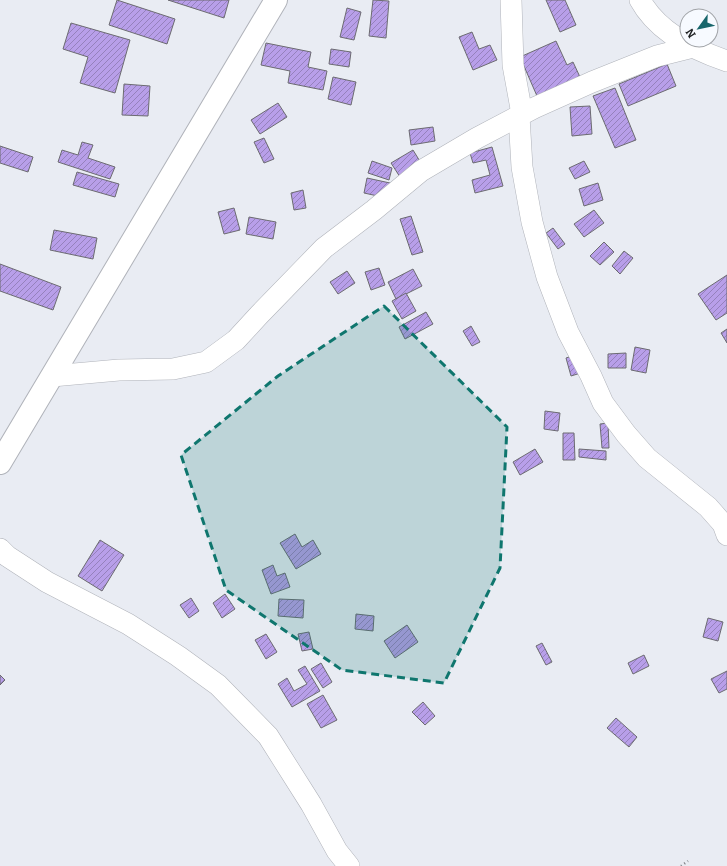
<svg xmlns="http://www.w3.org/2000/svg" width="727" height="866" font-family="Bitter,serif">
  <defs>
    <pattern id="building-hatch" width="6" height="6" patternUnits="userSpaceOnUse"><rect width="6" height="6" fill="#b89fe9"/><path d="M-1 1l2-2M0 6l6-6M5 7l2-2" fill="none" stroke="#9581bc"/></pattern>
  </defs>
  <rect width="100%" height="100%" fill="#e9ecf3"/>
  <!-- building -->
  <g fill="url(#building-hatch)" stroke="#6c6b71">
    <polygon points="117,0 175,19 167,44 109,25"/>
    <polygon points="168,0 229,0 224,18"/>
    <polygon points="373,0 389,1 386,38 369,36"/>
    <polygon points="546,0 565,0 576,25 560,32"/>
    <polygon points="347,8 361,12 354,40 340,37"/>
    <polygon points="71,23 130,40 115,93 80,83 88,57 63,49"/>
    <polygon points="472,32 479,49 490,45 497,60 473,70 459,37"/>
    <polygon points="556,41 567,65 573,62 580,77 537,96 520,57"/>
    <polygon points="266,43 311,52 308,67 327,71 323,90 288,83 290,71 261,65"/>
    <polygon points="331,49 351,52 349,67 329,64"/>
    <polygon points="667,64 676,86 628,106 619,84"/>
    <polygon points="333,77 356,82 351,105 328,99"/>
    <polygon points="124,84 150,86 148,116 122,115"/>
    <polygon points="615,88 636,140 615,148 593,96"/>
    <polygon points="278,103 287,117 260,134 251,120"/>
    <polygon points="590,106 592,134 572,136 570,107"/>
    <polygon points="433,127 435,141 411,145 409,130"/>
    <polygon points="264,138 274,159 264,163 254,142"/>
    <polygon points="82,142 93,145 88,158 115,167 110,179 58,162 62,150 78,155"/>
    <polygon points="0,146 33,157 28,172 0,163"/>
    <polygon points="492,147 503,186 475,193 472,180 490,175 486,160 473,163 470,153"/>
    <polygon points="413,150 421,163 400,177 391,163"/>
    <polygon points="372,161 392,168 389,180 368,173"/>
    <polygon points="584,161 590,172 575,179 569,168"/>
    <polygon points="77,172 119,184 115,197 73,185"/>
    <polygon points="367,178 390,183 387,198 364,193"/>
    <polygon points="598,183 603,200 584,206 579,189"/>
    <polygon points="303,190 306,208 294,210 291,193"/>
    <polygon points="234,208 240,230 224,234 218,212"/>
    <polygon points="594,210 604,223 584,237 574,224"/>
    <polygon points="411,216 423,252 412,255 400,219"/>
    <polygon points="249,217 276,222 273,239 246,234"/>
    <polygon points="553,228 565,244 558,249 546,233"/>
    <polygon points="54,230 97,238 93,259 50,250"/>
    <polygon points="604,242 614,252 600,265 590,256"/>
    <polygon points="624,251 633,258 620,274 612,266"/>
    <polygon points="0,264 61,287 53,310 0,291"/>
    <polygon points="379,268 385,285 371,290 365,272"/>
    <polygon points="413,269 422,286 396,299 388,282"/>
    <polygon points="347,271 355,283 338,294 330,282"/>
    <polygon points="727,275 727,313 716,320 698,294"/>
    <polygon points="406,293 416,311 402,319 392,301"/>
    <polygon points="426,312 433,324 405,339 399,327"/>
    <polygon points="471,326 480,342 472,346 463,331"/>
    <polygon points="727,329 727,343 721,333"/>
    <polygon points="635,347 650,350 646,373 631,370"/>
    <polygon points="626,353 626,368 608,368 608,354"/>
    <polygon points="578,354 584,372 571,376 566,358"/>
    <polygon points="545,411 560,413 558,431 544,429"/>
    <polygon points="608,423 609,448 602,448 600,424"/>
    <polygon points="563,433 574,433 575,460 563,460"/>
    <polygon points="535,449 543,462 520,475 513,462"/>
    <polygon points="579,449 606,451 606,460 579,457"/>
    <polygon points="295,534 302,547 313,540 321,554 296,569 280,543"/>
    <polygon points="100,540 124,555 102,591 78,576"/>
    <polygon points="273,565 277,576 285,573 290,587 271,594 262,570"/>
    <polygon points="225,594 235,609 222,618 213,603"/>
    <polygon points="191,598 199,611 189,618 180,605"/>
    <polygon points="279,599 304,600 303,618 278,616"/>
    <polygon points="356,614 374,616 373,631 355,629"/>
    <polygon points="708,618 723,622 718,641 703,637"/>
    <polygon points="407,625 418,642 395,658 384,641"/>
    <polygon points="309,632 313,649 302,651 298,634"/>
    <polygon points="266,634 277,652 266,659 255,640"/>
    <polygon points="542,643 552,662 546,665 536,646"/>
    <polygon points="644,655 649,666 633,674 628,663"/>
    <polygon points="321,663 332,682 323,688 311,669"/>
    <polygon points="305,666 320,691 292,707 278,684 287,678 294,691 307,684 298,670"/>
    <polygon points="727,671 727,689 719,693 711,679"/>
    <polygon points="0,675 5,680 0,685"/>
    <polygon points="323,695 337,720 321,728 307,704"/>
    <polygon points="423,702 435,716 425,725 412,712"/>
    <polygon points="616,718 637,737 629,747 607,728"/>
  </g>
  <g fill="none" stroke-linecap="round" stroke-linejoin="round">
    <!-- street casing -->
    <g stroke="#b0b3ba" stroke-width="22">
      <g id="street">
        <polyline points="511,0 513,65 522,114"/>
        <path d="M640 0C657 31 694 50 727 61"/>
        <polyline points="519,116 522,167 532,222 547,277 568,332 591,376 603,403 626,434 647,458 708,507 723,524 727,535"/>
        <polyline points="52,376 119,370 173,369 206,362 236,340 259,315 324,248 374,210 421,171 477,138 534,108 592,82 657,56 693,47"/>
        <polyline points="0,549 7,556 47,582 128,624 178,656 218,685 268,736 311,804 337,851 349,866"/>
      </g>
    </g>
    <!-- secondary casing -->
    <g stroke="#b0b3ba" stroke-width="24">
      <polyline id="secondary" points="0,463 276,0"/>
    </g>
    <!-- path -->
    <polyline stroke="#7f8186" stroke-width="2.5" stroke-dasharray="1 3" stroke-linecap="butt" points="681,866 688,861"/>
    <!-- street -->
    <use href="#street" stroke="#fff" stroke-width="21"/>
    <!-- secondary -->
    <use href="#secondary" stroke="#fff" stroke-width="22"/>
  </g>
  <!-- marked area -->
  <path fill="#0f766e" fill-opacity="0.2" stroke="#0f766e" stroke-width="3" stroke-dasharray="8 5" stroke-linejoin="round" d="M384 306 507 427 500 568 444 683 342 670 226 590 181 455 278 376Z"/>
  <!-- north arrow -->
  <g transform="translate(699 28) rotate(237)"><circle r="19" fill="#f7faff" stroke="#a0a3a7"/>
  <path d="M0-3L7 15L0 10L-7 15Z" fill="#18666c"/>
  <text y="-6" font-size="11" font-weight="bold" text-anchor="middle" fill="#1e2022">N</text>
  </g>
</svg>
